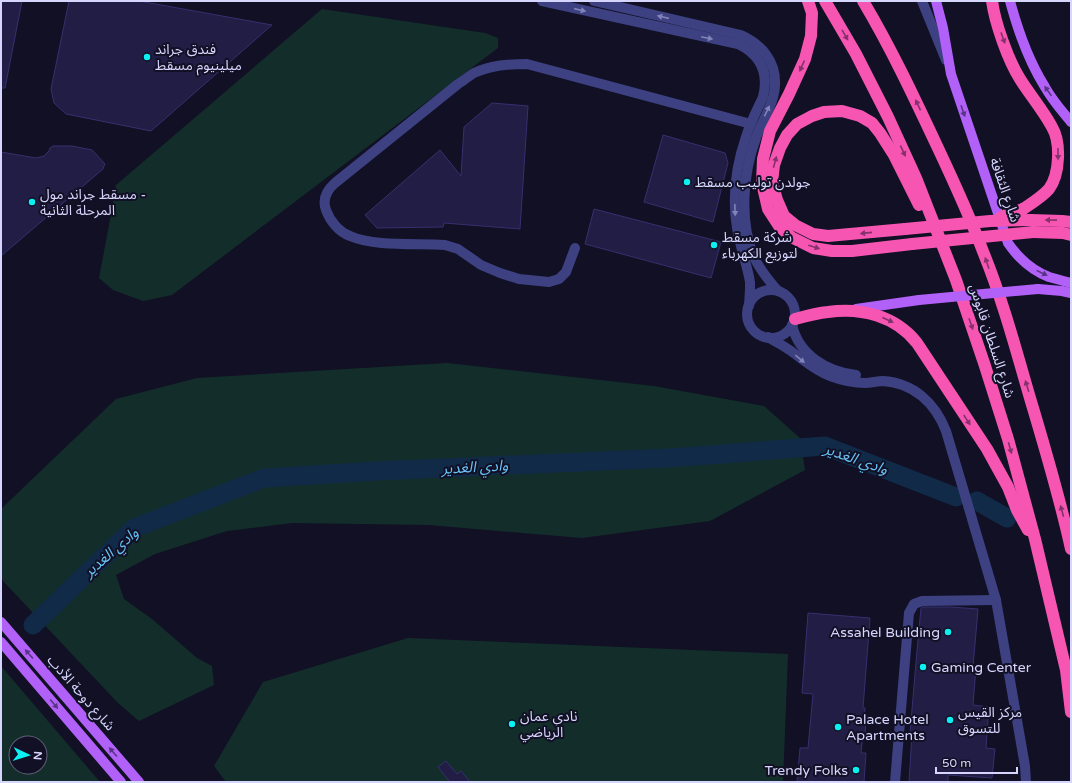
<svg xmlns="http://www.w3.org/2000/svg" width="1072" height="783" font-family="'Varela Round','Noto Sans Arabic',sans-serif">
  <rect width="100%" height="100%" fill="#111024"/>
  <!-- green -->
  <g fill="#132e2a" fill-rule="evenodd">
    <polygon points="322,9 485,33 498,38 498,48 172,295 143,301 113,290 99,278 112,209 116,185"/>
    <polygon points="447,363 654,386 764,406 800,438 805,470 710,521 582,538 429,525 292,523 227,531 155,554 116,575 124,599 152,619 197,658 212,666 214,685 139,721 118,703 3,581 1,576 1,509 116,399 197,378"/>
    <polygon points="408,638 788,654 783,782 226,782 214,766 263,682"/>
    <path d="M1 666 100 782H1ZM16 743H40V767H16Z"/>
  </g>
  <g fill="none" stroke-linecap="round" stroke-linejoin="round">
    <!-- river -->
    <g stroke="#102a48" stroke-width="19">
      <polyline points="977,501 1007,518"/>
      <polyline points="33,625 134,528 264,478 377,471 669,458 825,446 956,497"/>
    </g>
  </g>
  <!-- building -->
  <g fill="#211d44" stroke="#36306f">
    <polygon points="1,1 22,1 5,88 1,88"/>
    <polygon points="69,1 139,1 272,25 151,131 66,114 54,103 51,89"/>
    <polygon points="492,103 528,106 520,229 444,223 443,227 377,228 365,215 440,150 461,176 464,127"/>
    <polygon points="663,135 725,153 728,163 713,222 644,202"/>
    <polygon points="53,146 72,146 92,150 94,152 105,164 104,166 103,169 1,256 1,152 36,158 44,156 49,151 50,148"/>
    <polygon points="594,209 721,242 711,278 585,244"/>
    <polygon points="923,607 951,607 978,609 973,667 976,667 973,705 989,707 986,748 995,749 992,778 948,775 948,782 909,782 912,734 910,733 916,662 921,608"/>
    <polygon points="808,613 870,618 863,708 865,708 864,720 866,720 865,735 863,734 861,753 866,753 864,782 797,782 800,748 808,748 813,694 802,693"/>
    <polygon points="446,761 457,774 461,771 470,782 447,782 449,781 438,767"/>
  </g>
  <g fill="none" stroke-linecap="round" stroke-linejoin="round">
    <!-- minor -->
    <g stroke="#3d4081" stroke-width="10">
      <path d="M542 1 738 44C761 55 769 73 763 97 757 110 750 123 746 137 736 166 732 198 737 228 740 247 747 264 750 282V289L749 306"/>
      <path d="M594 1 741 35C761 44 776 61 775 84 775 103 762 120 756 138 743 173 739 221 754 257 760 270 769 281 778 291"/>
      <polyline points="922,1 946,60"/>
      <path d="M575 248 566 272 559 279 549 282 519 279 500 273 481 265 458 249 445 245C417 243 375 247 350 236 339 232 330 221 326 210 322 199 327 190 335 183L458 84C463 81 469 76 474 73 492 65 508 64 527 64L751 124"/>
      <circle cx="771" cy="314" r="24"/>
      <path d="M792 325C799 355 827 372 856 375"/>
      <path d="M768 337C776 342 784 346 791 351 805 361 814 370 830 376 841 380 853 383 865 383 871 383 877 381 883 381 914 383 935 403 946 431L996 600 1025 766 1026 782"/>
      <polyline points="895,782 909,613 914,604 922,601 996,600"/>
    </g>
    <!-- major -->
    <g stroke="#b261f8" stroke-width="10">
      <path d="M936 1 943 28 951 74 1008 243C1019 259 1031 270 1049 277 1056 279 1064 281 1071 283"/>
      <path d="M1010 1C1018 31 1028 60 1045 87 1052 100 1062 111 1071 122"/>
      <polyline points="1038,289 1062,291 1071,293"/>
      <polyline points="856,309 919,300"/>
      <polyline points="1,622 139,782"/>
      <polyline points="1,642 121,782"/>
    </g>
    <!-- highway -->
    <g stroke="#f755b2" stroke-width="12">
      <polyline points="808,1 812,13 811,36 805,59 789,94 770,131 763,159 762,183 768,209 779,226 791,237 813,248 832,251 852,251 912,244"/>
      <polyline points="825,1 856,54 888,117 916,178 956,280 985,366 1008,439 1035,539 1066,670 1071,712"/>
      <path d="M863 1C891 48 914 97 937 146 954 182 970 217 984 254 1003 301 1016 350 1030 398 1045 448 1060 498 1071 549"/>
      <path d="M992 1C995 23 1008 60 1020 79 1030 95 1043 110 1052 127 1061 142 1060 174 1049 189 1042 197 1032 203 1023 209"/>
      <polyline points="1031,220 1062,221 1071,222"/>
      <polyline points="905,229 828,236 813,234 795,225 784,216 777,200 772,182 774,165 780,148 787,135 797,124 812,116 824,112 842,111 860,116 872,123 880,133 894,155 919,205"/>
      <polyline points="1033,232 1063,233 1071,235"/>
      <path d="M795 319C806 316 817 313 828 312 861 307 896 316 917 343L987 449 1008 487 1017 510 1028 530"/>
    </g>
    <!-- major-bridge -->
    <polyline stroke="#b261f8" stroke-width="10" points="919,300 1038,289"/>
    <!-- highway-bridge -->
    <g stroke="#f755b2" stroke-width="12">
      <polyline points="1001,217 1023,209"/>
      <polyline points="905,229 990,221 1031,220"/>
      <polyline points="912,244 1033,232"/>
    </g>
  </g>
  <!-- one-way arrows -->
  <defs><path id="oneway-solid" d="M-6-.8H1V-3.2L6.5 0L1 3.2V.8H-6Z"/></defs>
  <g fill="#8283b9">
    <use href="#oneway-solid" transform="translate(580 10) rotate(13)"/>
    <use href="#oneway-solid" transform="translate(663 17) rotate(-167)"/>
    <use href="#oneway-solid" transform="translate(707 38) rotate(12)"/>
    <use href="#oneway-solid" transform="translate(767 111) rotate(-64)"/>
    <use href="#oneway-solid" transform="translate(735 210) rotate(88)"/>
    <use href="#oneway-solid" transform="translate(800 359) rotate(39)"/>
  </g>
  <g fill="#84326b">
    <use href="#oneway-solid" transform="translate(845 35) rotate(60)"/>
    <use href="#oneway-solid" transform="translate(1003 38) rotate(70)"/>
    <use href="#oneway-solid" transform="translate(802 66) rotate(114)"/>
    <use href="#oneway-solid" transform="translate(918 105) rotate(-115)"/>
    <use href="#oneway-solid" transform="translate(903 151) rotate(65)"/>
    <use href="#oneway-solid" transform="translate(1058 154) rotate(90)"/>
    <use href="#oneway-solid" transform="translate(775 162) rotate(-75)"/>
    <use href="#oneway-solid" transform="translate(1051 220) rotate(-179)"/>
    <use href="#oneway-solid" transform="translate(866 233) rotate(174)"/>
    <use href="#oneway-solid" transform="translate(814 247) rotate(18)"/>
    <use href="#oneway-solid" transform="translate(987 263) rotate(-109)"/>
    <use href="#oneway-solid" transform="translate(888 320) rotate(24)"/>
    <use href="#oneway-solid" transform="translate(971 324) rotate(71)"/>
    <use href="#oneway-solid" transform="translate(1027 386) rotate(-107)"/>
    <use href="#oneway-solid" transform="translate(967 420) rotate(57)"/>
    <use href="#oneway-solid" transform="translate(1010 448) rotate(75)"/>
    <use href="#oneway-solid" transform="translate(1062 511) rotate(-105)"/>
  </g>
  <g fill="#593483">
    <use href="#oneway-solid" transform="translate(1048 91) rotate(-125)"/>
    <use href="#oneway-solid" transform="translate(963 111) rotate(71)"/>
    <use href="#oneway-solid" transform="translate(1042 273) rotate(26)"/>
    <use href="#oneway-solid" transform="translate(29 654) rotate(-131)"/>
    <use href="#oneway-solid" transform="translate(54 704) rotate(50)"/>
    <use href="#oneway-solid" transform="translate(113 752) rotate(-131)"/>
  </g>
  <!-- markers -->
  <g fill="#0bf1f3" stroke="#111024" stroke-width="1.5">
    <circle cx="147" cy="57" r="4"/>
    <circle cx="687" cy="182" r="4"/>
    <circle cx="32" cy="202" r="4"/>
    <circle cx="714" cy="245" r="4"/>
    <circle cx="948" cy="632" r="4"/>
    <circle cx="923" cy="667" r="4"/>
    <circle cx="950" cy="720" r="4"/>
    <circle cx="512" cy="724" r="4"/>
    <circle cx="838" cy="727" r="4"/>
    <circle cx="856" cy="770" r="4"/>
  </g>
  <g text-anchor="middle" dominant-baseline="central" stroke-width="4" stroke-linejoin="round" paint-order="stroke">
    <!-- poi labels -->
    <g font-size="14" fill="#d6d5fd" stroke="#111024" text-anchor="start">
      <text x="155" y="49">فندق جراند<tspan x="155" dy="16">ميلينيوم مسقط</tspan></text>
      <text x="695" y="182">جولدن توليب مسقط</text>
      <text x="40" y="194">مسقط جراند مول -<tspan x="40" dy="16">المرحلة الثانية</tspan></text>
      <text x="722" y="237">شركة مسقط<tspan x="722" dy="16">لتوزيع الكهرباء</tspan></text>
      <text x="940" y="632" text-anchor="end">Assahel Building</text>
      <text x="931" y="667">Gaming Center</text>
      <text x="958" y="712">مركز القيس<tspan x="958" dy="16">للتسوق</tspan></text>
      <text x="520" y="716">نادي عمان<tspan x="520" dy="16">الرياضي</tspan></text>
      <text x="846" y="719">Palace Hotel<tspan x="846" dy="16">Apartments</tspan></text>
      <text x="848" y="770" text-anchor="end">Trendy Folks</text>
    </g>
    <!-- street labels -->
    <g font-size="14" fill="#d6d5fd" stroke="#111024">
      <text transform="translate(1005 190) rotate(71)">شارع الثقافة</text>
      <text transform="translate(992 341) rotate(72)">شارع السلطان قابوس</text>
      <text transform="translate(81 693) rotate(49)">شارع دوحة الأدب</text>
    </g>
    <!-- water labels -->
    <g font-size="15" font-style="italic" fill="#68c2f8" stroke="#111024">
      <text transform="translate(856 459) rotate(19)">وادي الغدير</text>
      <text transform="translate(475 467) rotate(-3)">وادي الغدير</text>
      <text transform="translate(111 552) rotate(-41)">وادي الغدير</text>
    </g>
  </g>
  <!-- border -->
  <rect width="1072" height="783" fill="none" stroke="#d6d5fd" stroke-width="4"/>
  <!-- north arrow -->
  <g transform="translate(28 755) rotate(94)"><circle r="19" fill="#111024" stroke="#605f7b"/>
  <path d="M0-3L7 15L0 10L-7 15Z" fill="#0bf1f3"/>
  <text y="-6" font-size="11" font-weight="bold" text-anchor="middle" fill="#d6d5fd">N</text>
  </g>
  <!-- scale -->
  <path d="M936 767v6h81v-6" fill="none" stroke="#d6d5fd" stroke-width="2"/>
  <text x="942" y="767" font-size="12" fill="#d6d5fd" stroke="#111024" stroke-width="3" paint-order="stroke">50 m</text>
</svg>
